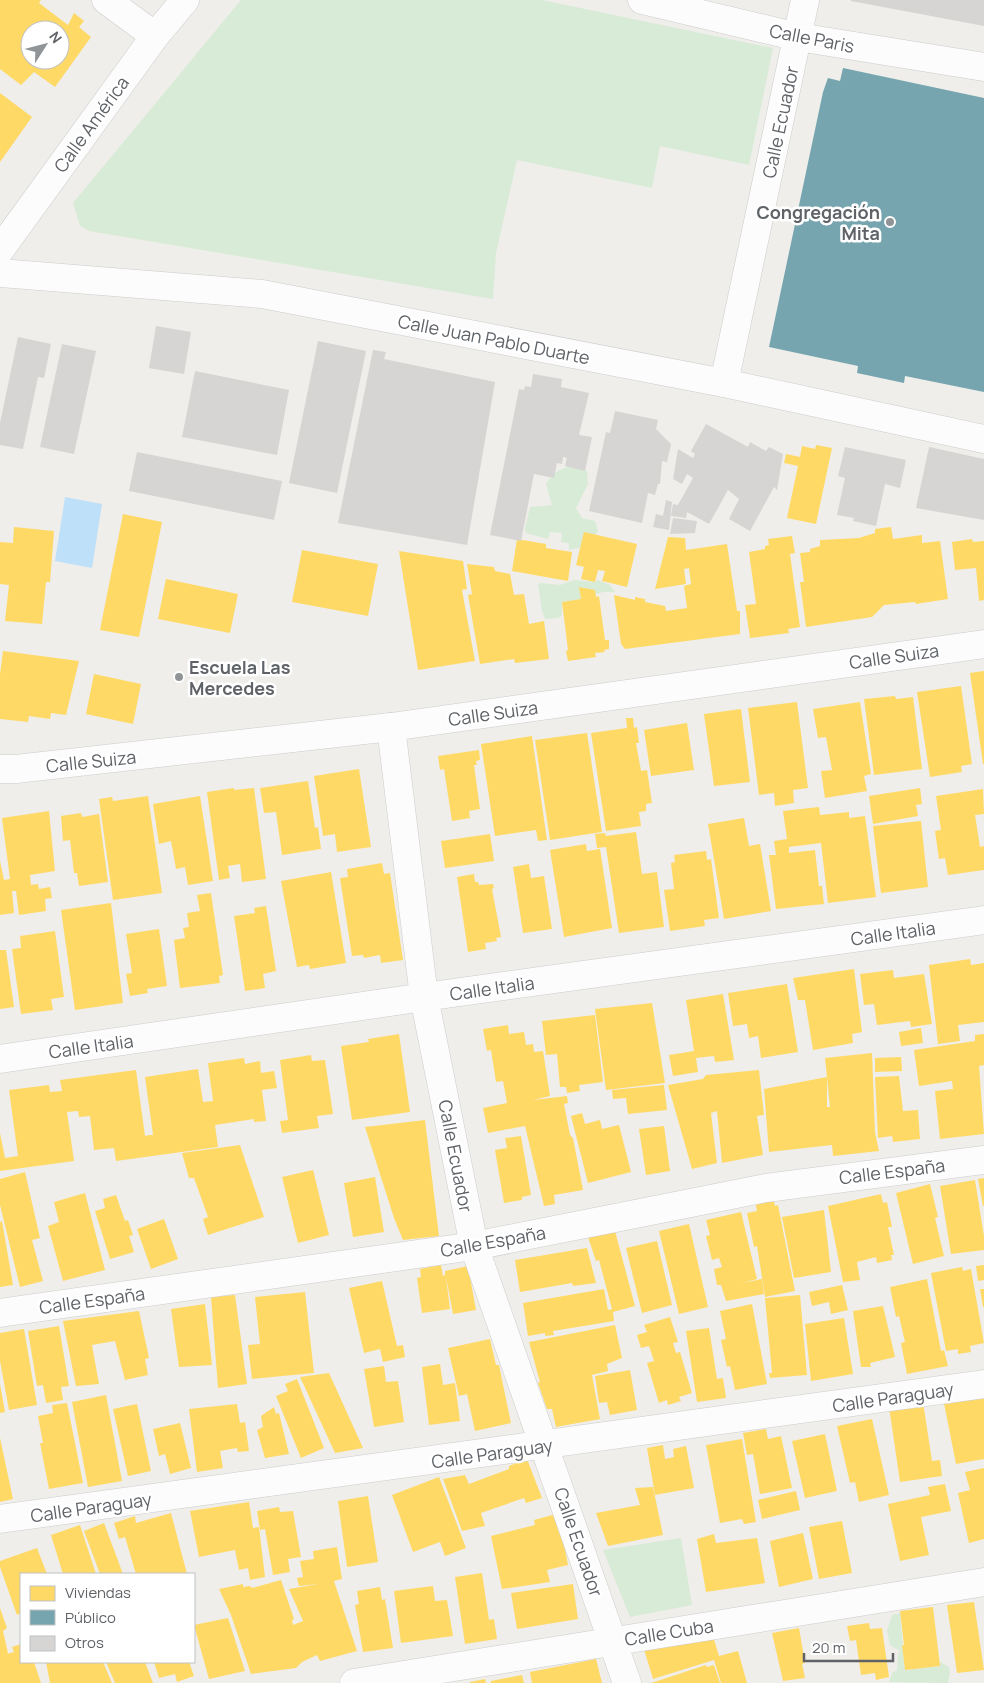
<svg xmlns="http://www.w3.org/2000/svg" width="984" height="1683" font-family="Manrope,sans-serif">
  <rect width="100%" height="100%" fill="#efeeea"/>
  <!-- green -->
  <g fill="#d8ebd6">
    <polygon points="241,0 542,0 773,48 749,165 660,146 652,188 517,160 496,253 493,299 89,231 80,226 73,203"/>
    <path d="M570 466 587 471 588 484 576 508 582 518 595 521 598 531 586 546 569 550V543L561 542 562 533 550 532 548 539 526 533 525 529 530 507 552 505 546 484C553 473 558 470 570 466Z"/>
    <polygon points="574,580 595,582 598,580 610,585 615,592 603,592 581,599 562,602 562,615 558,618 545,619 542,611 538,584 541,583 560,585"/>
    <polygon points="681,1538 692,1605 630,1617 603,1550"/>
    <polygon points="900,1613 905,1670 940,1666 940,1662 949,1667 950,1672 948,1683 889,1682 892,1673 897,1670 898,1654 900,1651 890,1645 887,1631 892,1615"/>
  </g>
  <!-- water -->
  <polygon fill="#bfe0f9" points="65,497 102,504 92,568 55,561"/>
  <!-- homes -->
  <g fill="#ffd966" fill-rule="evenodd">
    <path d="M0 0H41L39 3 68 25 74 13 84 21 79 27 91 37 55 87 34 72 21 85 0 69ZM30 30H60V60H30Z"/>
    <polygon points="0,93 32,117 0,162"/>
    <polygon points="816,445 832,448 816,524 787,518 798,466 784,463 786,454 800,457 802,446 815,449"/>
    <polygon points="123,514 162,522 139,637 100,630"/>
    <polygon points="14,527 54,531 50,582 46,582 42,624 5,621 9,585 0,584 0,542 13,543"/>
    <polygon points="891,527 893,539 922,535 922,543 940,541 948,599 916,604 915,602 884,605 872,617 806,627 800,582 804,582 800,553 810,552 810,549 820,546 820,540 859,538 875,533 875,529"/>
    <polygon points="584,532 637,544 627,587 602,581 605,571 598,570 595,582 581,579 584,567 576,565"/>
    <polygon points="792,536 795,553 790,554 800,627 788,629 789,633 750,638 745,605 756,604 749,552 765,549 765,546 769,545 768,539"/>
    <polygon points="668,537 685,538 686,550 727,544 737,611 740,611 740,634 625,649 621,644 614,595 635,600 635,597 645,599 645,602 665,606 666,611 687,608 684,586 691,584 689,568 684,569 686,584 655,589"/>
    <polygon points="517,539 546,544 546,548 572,552 568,581 512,571"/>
    <polygon points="972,539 973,542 984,541 984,600 979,601 976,568 955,570 952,542"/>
    <polygon points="302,550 378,564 368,616 292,602"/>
    <polygon points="399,551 463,561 467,589 462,590 475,661 418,670"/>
    <polygon points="467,564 494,567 495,571 510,574 514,595 524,594 529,624 544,621 549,659 515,663 514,659 480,664 468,595 472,594"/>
    <polygon points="166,579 238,594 230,633 158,619"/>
    <polygon points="579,587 595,590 596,597 599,596 605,640 609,640 609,649 604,650 605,652 595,653 596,657 568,661 566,651 568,650 562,602 581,599"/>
    <polygon points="3,651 79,661 66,715 51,713 50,719 29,716 28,722 0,719 0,674"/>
    <polygon points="984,671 984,764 983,764 970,673"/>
    <polygon points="94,674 141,684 133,724 86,714"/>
    <polygon points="961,686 972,764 961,766 962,772 930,777 917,692"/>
    <polygon points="895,696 896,699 913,697 922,769 874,775 864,699"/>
    <polygon points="797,702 808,788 793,790 794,803 775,806 774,793 759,795 748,708"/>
    <polygon points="860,702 871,774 864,776 867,791 825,798 821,771 832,770 826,737 818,738 813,709"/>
    <polygon points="741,709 750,782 714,786 704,714"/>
    <polygon points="626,718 633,718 634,728 637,727 639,743 636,743 641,771 647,770 652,803 646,804 646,811 639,812 641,826 606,831 591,733 627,728"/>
    <polygon points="687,723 694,770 651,776 644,730"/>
    <polygon points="587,733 602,832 550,840 535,740"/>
    <polygon points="532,736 547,840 538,841 536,830 495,836 481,744"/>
    <polygon points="479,750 480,760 476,761 477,765 474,765 480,809 469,811 470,818 452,821 444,769 440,770 438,756"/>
    <polygon points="359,769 371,847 337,852 335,834 323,836 314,776"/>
    <polygon points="308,781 315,828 318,827 321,849 282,855 276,812 264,813 260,788"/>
    <polygon points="234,788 234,790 254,788 266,879 242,882 240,864 228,866 230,878 219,880 207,792"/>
    <polygon points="920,788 922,804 916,805 918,816 873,824 869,796"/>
    <polygon points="983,789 984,814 975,815 980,847 984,846 984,870 948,875 945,858 939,859 935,831 941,830 936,796"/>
    <polygon points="148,796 162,893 113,900 99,799 112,797 113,801"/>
    <polygon points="200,796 213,881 188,885 185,867 176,869 171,841 159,844 153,804"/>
    <polygon points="819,807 820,815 849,812 849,818 865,816 876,897 828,903 821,843 789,847 789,853 815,850 819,886 822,886 824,904 776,909 769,855 776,855 774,841 787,839 783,811"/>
    <polygon points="49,811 55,871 30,875 31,885 38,884 39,889 50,887 52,898 45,899 46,911 19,915 16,891 12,891 14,913 0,915 0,861 4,880 10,879 2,818"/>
    <polygon points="81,813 82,817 99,814 108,882 79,886 77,873 74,873 70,840 63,841 61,816"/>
    <polygon points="744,818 749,846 760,844 771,911 724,919 708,824"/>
    <polygon points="921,821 928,887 881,893 873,826"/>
    <polygon points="636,832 642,874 657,872 664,927 619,933 606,847 597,848 595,834 605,833 606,836"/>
    <polygon points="490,834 494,861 445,868 441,841"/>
    <polygon points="586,844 587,851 600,849 612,928 564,937 550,850"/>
    <polygon points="706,851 707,860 711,859 719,918 704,920 705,926 670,931 664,890 674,889 671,863 675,862 674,855"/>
    <polygon points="382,863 384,874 390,873 403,960 381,963 380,955 364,958 363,955 352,956 340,878 348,877 347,869"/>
    <polygon points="529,864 531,878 544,876 552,929 523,933 513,867"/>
    <polygon points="331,872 346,963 310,969 309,965 297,967 281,881"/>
    <polygon points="474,874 475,882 478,882 479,885 493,884 494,888 492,889 501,937 496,938 497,941 485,943 486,949 468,952 457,877"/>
    <polygon points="211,893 223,975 219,976 220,983 180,988 174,940 185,938 183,928 189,927 187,913 200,911 197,895"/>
    <polygon points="111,903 123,1003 75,1010 61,910"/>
    <polygon points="266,906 276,971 263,974 265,988 245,991 234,916 255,913 254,908"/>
    <polygon points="159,929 167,986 147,989 148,993 130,996 126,974 132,973 126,934"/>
    <polygon points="55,931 64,997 51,999 53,1010 21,1014 12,949 21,948 20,936"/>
    <polygon points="0,950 6,950 14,1007 0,1009"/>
    <polygon points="970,959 971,965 984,963 984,1022 958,1025 960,1041 938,1044 929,965"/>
    <polygon points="854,969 862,1032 852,1034 853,1043 813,1050 805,1000 798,1000 793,978"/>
    <polygon points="893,970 894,978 924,974 932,1024 911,1027 910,1021 877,1025 874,1004 864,1005 860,974"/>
    <polygon points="787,984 798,1052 761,1058 758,1036 749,1038 747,1024 733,1026 728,993"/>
    <polygon points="723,994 734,1060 715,1062 714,1056 696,1058 698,1072 673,1076 669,1055 694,1051 686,1000"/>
    <polygon points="652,1003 665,1083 606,1090 595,1009"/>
    <polygon points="595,1015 603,1082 579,1085 580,1091 567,1093 566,1087 560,1087 557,1054 546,1055 542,1021"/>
    <polygon points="508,1025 509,1034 524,1032 526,1045 533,1044 534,1052 543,1051 550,1096 533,1100 567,1096 568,1103 564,1104 570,1135 573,1138 583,1190 554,1195 555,1204 544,1206 525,1126 488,1133 483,1108 507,1103 503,1081 496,1082 491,1050 487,1051 483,1029"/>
    <polygon points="921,1028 923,1043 901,1046 899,1032"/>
    <polygon points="399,1034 410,1112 352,1120 341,1046 369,1042 368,1039"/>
    <polygon points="984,1034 984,1065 979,1066 984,1134 940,1139 935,1091 953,1089 952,1081 919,1086 914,1050 975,1041 975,1035"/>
    <path d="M872 1053 875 1132 879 1151 833 1156 832 1145 769 1152 764 1089 827 1077 825 1058ZM827 1077 830 1107H827Z"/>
    <polygon points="311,1055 312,1061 325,1060 333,1114 317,1116 319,1128 282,1133 280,1121 288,1120 280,1060"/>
    <polygon points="901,1057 902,1071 875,1072 875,1058"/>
    <polygon points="244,1058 245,1064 260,1061 261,1073 274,1071 277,1088 262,1090 266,1121 254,1122 254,1119 215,1125 218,1147 116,1161 114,1148 94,1150 90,1116 79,1117 78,1111 67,1112 74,1161 0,1171 0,1133 5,1158 18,1156 9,1090 49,1085 50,1092 62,1091 60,1080 136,1070 145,1136 149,1135 153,1135 145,1077 198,1069 203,1102 213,1101 208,1063"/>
    <polygon points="759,1070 764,1115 757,1116 763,1155 722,1163 717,1111 711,1113 717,1163 692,1169 668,1085 703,1079 706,1075"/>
    <polygon points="899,1076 903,1111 918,1110 920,1139 893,1142 892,1136 878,1138 875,1077"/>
    <polygon points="664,1085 667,1110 628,1114 626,1098 613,1099 612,1090"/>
    <polygon points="582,1113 585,1124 600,1120 602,1129 619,1125 631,1172 588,1183 571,1116"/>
    <polygon points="425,1120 439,1236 403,1240 394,1218 365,1127"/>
    <polygon points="664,1126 670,1171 646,1175 639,1129"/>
    <polygon points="521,1136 531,1195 522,1197 522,1200 504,1203 495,1150 507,1148 505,1138"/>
    <polygon points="240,1145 264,1217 208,1235 203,1219 208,1217 194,1178 189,1178 182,1153"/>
    <polygon points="313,1170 329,1235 298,1243 282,1177"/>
    <polygon points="25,1172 40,1238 32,1240 43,1281 20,1287 0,1205 0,1179"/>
    <polygon points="375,1177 384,1232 353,1237 344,1183"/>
    <polygon points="984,1178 984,1206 983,1206 978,1179"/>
    <polygon points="975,1180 984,1236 984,1250 951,1254 940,1186"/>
    <polygon points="930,1184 938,1217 935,1218 944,1256 913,1264 896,1193"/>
    <polygon points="85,1193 105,1270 63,1281 48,1226 59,1222 54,1202"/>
    <polygon points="881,1194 883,1203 887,1202 892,1227 888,1227 894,1255 891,1255 892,1260 877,1263 876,1257 857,1262 860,1280 843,1282 828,1206"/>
    <polygon points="116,1195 125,1221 128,1220 133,1235 129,1236 134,1252 110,1259 95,1211 105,1208 103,1199"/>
    <polygon points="773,1198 775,1206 778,1205 795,1291 765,1297 757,1246 754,1247 747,1213 757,1211 755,1201"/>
    <polygon points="824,1210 831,1272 794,1278 782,1217"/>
    <polygon points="741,1212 757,1279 742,1283 762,1279 764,1294 726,1301 721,1285 717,1285 714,1269 722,1267 719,1258 712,1260 706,1236 710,1235 706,1220"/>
    <polygon points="164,1219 178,1259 151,1269 137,1229"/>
    <polygon points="2,1221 13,1285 0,1287 0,1222"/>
    <polygon points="689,1224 708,1307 679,1314 659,1231"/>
    <polygon points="615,1231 635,1306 613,1312 614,1321 553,1331 554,1335 545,1336 545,1333 528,1336 523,1303 604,1289 608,1310 612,1309 599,1260 596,1261 588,1237"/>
    <polygon points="657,1241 672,1305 642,1313 626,1248"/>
    <polygon points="587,1248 596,1283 573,1286 572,1283 520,1292 515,1260"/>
    <polygon points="441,1265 443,1276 445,1275 445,1271 468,1266 476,1310 453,1314 446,1277 450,1309 422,1313 417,1278 421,1277 420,1269"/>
    <polygon points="984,1265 984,1280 978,1281 976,1266"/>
    <polygon points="962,1267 963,1271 971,1269 984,1343 970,1346 971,1352 958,1354 958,1349 946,1351 931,1273"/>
    <polygon points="927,1279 941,1351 944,1350 948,1366 907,1374 901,1343 905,1342 899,1316 896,1317 890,1287"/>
    <polygon points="382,1281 397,1346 403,1345 405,1357 383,1362 380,1349 364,1353 349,1288"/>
    <polygon points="842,1285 848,1310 831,1314 829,1302 812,1306 809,1292"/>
    <polygon points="980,1289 984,1289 984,1307 983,1307"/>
    <polygon points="305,1292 314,1373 252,1379 248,1345 260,1344 255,1297"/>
    <polygon points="235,1295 247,1384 218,1388 211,1297"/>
    <polygon points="800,1295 807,1375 770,1378 769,1373 772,1373 765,1298"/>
    <polygon points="205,1304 212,1365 179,1367 171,1309"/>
    <polygon points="752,1304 767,1384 735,1390 730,1366 727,1367 721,1340 726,1339 720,1311"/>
    <polygon points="883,1306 895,1357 870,1363 871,1367 861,1367 853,1311"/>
    <polygon points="139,1311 149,1358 145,1359 148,1375 125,1380 115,1341 92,1345 99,1384 76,1386 63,1321"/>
    <polygon points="670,1317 678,1342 673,1343 676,1353 680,1352 692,1393 679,1397 681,1401 668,1405 667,1400 659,1403 647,1363 654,1361 649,1346 641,1348 637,1335 647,1332 644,1325"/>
    <polygon points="844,1318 853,1374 811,1381 805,1324"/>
    <polygon points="615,1325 622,1358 607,1364 608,1371 592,1375 600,1419 556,1427 552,1409 547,1409 538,1383 540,1382 529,1342"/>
    <polygon points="59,1326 69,1386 61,1387 63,1400 46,1403 43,1385 37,1386 28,1331"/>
    <polygon points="709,1328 717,1379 723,1378 726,1398 697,1402 686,1331"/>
    <polygon points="24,1329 37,1405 9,1410 0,1361 0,1333"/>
    <polygon points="490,1339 496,1365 499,1365 511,1423 475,1431 467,1394 459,1396 448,1348"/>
    <polygon points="440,1364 443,1385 455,1383 460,1421 429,1425 422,1367"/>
    <polygon points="384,1366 386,1382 398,1381 404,1422 374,1427 364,1369"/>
    <polygon points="630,1370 637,1410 610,1415 607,1402 599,1403 595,1376"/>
    <polygon points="329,1373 363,1448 335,1453 300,1377"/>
    <polygon points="297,1379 324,1448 301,1458 276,1396 288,1391 285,1384"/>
    <polygon points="0,1384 5,1412 0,1413"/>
    <polygon points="106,1395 122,1481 88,1487 72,1402"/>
    <polygon points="984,1396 984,1459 956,1464 944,1403"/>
    <polygon points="923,1402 932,1461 940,1460 942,1476 900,1482 889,1407"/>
    <polygon points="67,1403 83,1483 49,1489 40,1443 43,1443 38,1416 53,1413 52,1405"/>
    <polygon points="137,1404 151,1471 128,1476 113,1409"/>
    <polygon points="237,1404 240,1423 245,1422 249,1451 238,1452 237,1448 220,1451 223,1468 197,1472 189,1409"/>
    <polygon points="274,1407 276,1414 279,1413 289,1454 265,1458 257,1430 263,1427 261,1416"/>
    <polygon points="872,1419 889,1495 859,1502 855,1482 850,1483 837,1426"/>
    <polygon points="180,1423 191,1468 170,1474 165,1454 159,1456 153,1429"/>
    <polygon points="766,1429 768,1439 781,1436 792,1488 760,1494 753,1454 747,1455 743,1433"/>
    <polygon points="825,1434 837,1491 805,1498 792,1441"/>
    <polygon points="0,1438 13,1499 0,1502"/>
    <polygon points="742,1439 756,1522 744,1524 742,1519 720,1523 706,1445"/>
    <polygon points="663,1445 665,1459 674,1457 673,1449 686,1446 694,1488 655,1495 647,1448"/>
    <polygon points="527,1459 542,1498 526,1503 524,1498 481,1513 485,1526 462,1531 443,1479 465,1475 469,1484 509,1469 509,1466"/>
    <polygon points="984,1468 984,1539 969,1543 958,1493 970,1490 965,1472"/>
    <polygon points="439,1477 466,1548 445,1556 440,1542 413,1552 392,1495"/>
    <polygon points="945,1484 951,1511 921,1517 929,1555 900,1561 888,1504 930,1495 928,1487"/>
    <polygon points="653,1487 663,1535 608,1546 596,1513 640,1505 635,1488"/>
    <polygon points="796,1491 800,1510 762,1519 758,1500"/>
    <polygon points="368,1496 378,1562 347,1567 338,1501"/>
    <polygon points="249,1502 253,1528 259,1527 265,1577 250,1580 248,1568 239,1570 235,1550 199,1557 190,1511"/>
    <polygon points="279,1507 280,1512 293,1511 301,1557 288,1559 290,1572 273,1575 265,1529 260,1530 257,1511"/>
    <polygon points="171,1513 187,1574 136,1574 125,1537 119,1539 114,1523 135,1516 136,1523"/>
    <polygon points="560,1513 566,1543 564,1544 568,1565 547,1570 550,1582 502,1589 491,1536 535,1525 534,1520"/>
    <polygon points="842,1521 852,1573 819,1579 809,1527"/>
    <polygon points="104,1523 123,1574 100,1574 84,1531"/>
    <polygon points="80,1525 96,1574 63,1574 51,1535"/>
    <polygon points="803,1533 813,1579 779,1587 770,1541"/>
    <polygon points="714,1534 716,1543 757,1538 765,1583 706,1592 697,1539"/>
    <polygon points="337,1547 342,1579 334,1581 357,1651 320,1661 317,1655 302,1662 296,1668 251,1674 231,1615 219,1589 243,1584 243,1587 250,1586 252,1588 281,1580 294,1619 292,1620 293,1625 303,1621 289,1589 318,1584 299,1586 297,1578 303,1577 300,1561 314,1559 313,1551"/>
    <polygon points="37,1548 47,1574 21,1574 21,1613 17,1615 0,1567 0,1561"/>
    <polygon points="482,1573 489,1620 494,1619 497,1639 465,1644 455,1577"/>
    <polygon points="573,1584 578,1619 517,1629 511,1593"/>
    <polygon points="433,1586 435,1601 447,1600 453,1636 401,1643 394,1591"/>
    <polygon points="380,1587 382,1600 385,1599 393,1648 363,1652 355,1605 359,1604 357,1591"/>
    <polygon points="974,1602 984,1670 957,1673 947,1605"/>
    <polygon points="933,1607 940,1666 905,1670 902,1645 904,1645 900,1611"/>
    <polygon points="0,1608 7,1628 3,1631 8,1653 7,1654 14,1652 12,1647 21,1644 21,1662 34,1662 41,1683 0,1683"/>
    <polygon points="228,1618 245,1671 209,1679 194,1625"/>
    <polygon points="869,1623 870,1629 882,1628 889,1677 876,1680 875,1673 861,1675 856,1640 850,1641 847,1626"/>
    <polygon points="799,1628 805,1663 802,1664 805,1678 783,1681 772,1633"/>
    <polygon points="712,1633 719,1656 738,1651 747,1683 721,1683 714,1660 653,1679 643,1646"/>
    <polygon points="596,1659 602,1683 532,1683 530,1672"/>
    <polygon points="46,1662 103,1662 112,1683 50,1683"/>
    <polygon points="106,1662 145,1662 153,1683 115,1683"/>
    <polygon points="154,1662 189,1662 194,1676 177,1682 175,1674 159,1678"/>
    <polygon points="706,1665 707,1667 714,1665 720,1683 651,1683"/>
    <polygon points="522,1675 524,1683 491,1683 491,1681"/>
    <polygon points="485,1679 486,1683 470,1683 470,1682"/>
  </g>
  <!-- public -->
  <polygon fill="#76a5af" points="843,68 984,98 984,392 905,376 904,383 857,373 858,366 769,347 823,92 828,78 840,81"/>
  <!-- building -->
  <g fill="#d6d5d3">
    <polygon points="851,0 984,0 984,26 851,1"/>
    <polygon points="156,326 191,332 184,374 149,368"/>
    <polygon points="18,337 51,344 44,378 38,377 23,449 0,445 0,423"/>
    <polygon points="318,341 366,351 337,493 289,483"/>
    <polygon points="62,344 96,351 74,454 40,447"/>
    <polygon points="373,350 386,352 384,359 495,382 467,545 338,523"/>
    <polygon points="195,371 289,390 277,455 182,437"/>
    <polygon points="533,374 562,379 561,387 589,393 579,435 592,437 585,471 565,466 567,458 563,457 562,464 557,463 554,478 534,474 521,541 490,535 519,389 524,390 525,386 531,387"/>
    <polygon points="615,411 658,420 656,429 671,444 667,462 662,461 660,484 658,484 655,495 648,493 642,523 589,511 606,432 610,433"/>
    <polygon points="706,424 748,447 750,442 766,451 769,447 783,454 777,490 774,487 750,531 729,519 739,499 728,490 709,524 687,512 686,518 671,516 673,504 678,505 693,478 687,474 682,484 673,479 678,449 693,458 695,454 691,451"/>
    <polygon points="845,447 906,460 900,488 885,484 876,526 853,521 854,518 837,515 845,478 838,476"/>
    <polygon points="929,447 984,459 984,520 916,508"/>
    <polygon points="137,452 282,481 274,520 129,491"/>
    <polygon points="666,500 672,502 669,530 653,527 656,514 663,516"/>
    <polygon points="673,518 697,521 695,533 670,534"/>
  </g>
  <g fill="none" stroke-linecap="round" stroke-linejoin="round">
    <!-- minor casing -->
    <g stroke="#cbcccc" stroke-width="29">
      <g id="minor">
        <polyline points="106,0 155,36"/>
        <polyline points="642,0 798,37 984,67"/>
        <polyline points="0,250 155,36 185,0"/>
        <polyline points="0,273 262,294 724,383 984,439"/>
        <polyline points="724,383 805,0"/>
        <polyline points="391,727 424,997 474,1246 627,1683"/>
        <polyline points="0,769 16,769 391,727 984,644"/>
        <polyline points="0,1059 424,997 984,920"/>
        <polyline points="0,1313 474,1246 766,1188 984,1160"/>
        <polyline points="0,1519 984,1384"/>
        <polyline points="354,1683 984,1582"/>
      </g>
    </g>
    <!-- minor -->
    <use href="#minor" stroke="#fdfcfc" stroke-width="28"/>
  </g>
  <!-- markers -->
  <g fill="#919496" stroke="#fff" stroke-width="2">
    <circle cx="890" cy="222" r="5"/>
    <circle cx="179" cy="677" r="5"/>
  </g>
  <g text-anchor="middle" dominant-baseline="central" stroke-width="5" stroke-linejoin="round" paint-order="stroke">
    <!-- street labels -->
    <g font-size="18" fill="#5f6368" stroke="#fff">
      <text transform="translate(812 38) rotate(11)">Calle Paris</text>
      <text transform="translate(780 122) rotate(-78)">Calle Ecuador</text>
      <text transform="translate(91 124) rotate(-54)">Calle América</text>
      <text transform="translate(494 339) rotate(11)">Calle Juan Pablo Duarte</text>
      <text transform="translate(894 656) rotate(-8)">Calle Suiza</text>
      <text transform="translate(493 713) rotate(-8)">Calle Suiza</text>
      <text transform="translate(91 761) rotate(-6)">Calle Suiza</text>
      <text transform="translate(893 933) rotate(-8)">Calle Italia</text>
      <text transform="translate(492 988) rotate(-8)">Calle Italia</text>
      <text transform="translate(91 1046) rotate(-8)">Calle Italia</text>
      <text transform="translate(456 1156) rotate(79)">Calle Ecuador</text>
      <text transform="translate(892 1171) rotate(-7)">Calle España</text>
      <text transform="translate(493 1241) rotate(-10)">Calle España</text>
      <text transform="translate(92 1300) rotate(-8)">Calle España</text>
      <text transform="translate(893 1397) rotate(-8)">Calle Paraguay</text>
      <text transform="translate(492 1453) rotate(-8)">Calle Paraguay</text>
      <text transform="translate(91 1507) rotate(-8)">Calle Paraguay</text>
      <text transform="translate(579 1542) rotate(71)">Calle Ecuador</text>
      <text transform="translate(669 1632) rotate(-9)">Calle Cuba</text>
    </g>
    <!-- poi labels -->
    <g font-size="18" font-weight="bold" fill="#5f6368" stroke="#fff" text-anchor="end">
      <text x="880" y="212">Congregación<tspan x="880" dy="21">Mita</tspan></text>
      <text x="189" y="667" text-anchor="start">Escuela Las<tspan x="189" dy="21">Mercedes</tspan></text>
    </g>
  </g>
  <!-- legend -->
  <rect x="20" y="1573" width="175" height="90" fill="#ffffff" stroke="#bfc1c3"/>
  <rect x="30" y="1586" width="25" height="15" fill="#ffd966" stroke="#bfc1c3"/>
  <text x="65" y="1598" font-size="15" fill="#5f6368">Viviendas</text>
  <rect x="30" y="1610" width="25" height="15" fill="#76a5af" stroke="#bfc1c3"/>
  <text x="65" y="1623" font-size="15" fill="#5f6368">Público</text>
  <rect x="30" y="1636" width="25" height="15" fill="#d6d5d3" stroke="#bfc1c3"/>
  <text x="65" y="1648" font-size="15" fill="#5f6368">Otros</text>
  <!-- north arrow -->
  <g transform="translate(45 45) rotate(54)"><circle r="24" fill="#ffffff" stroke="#bfc1c3"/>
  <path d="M0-4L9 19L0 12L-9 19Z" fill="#919496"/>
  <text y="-8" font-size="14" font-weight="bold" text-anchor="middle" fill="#5f6368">N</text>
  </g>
  <!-- scale -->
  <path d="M804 1653v8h89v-8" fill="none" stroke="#5f6368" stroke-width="2.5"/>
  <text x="812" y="1653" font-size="15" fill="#5f6368" stroke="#ffffff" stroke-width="4" paint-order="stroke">20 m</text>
</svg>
